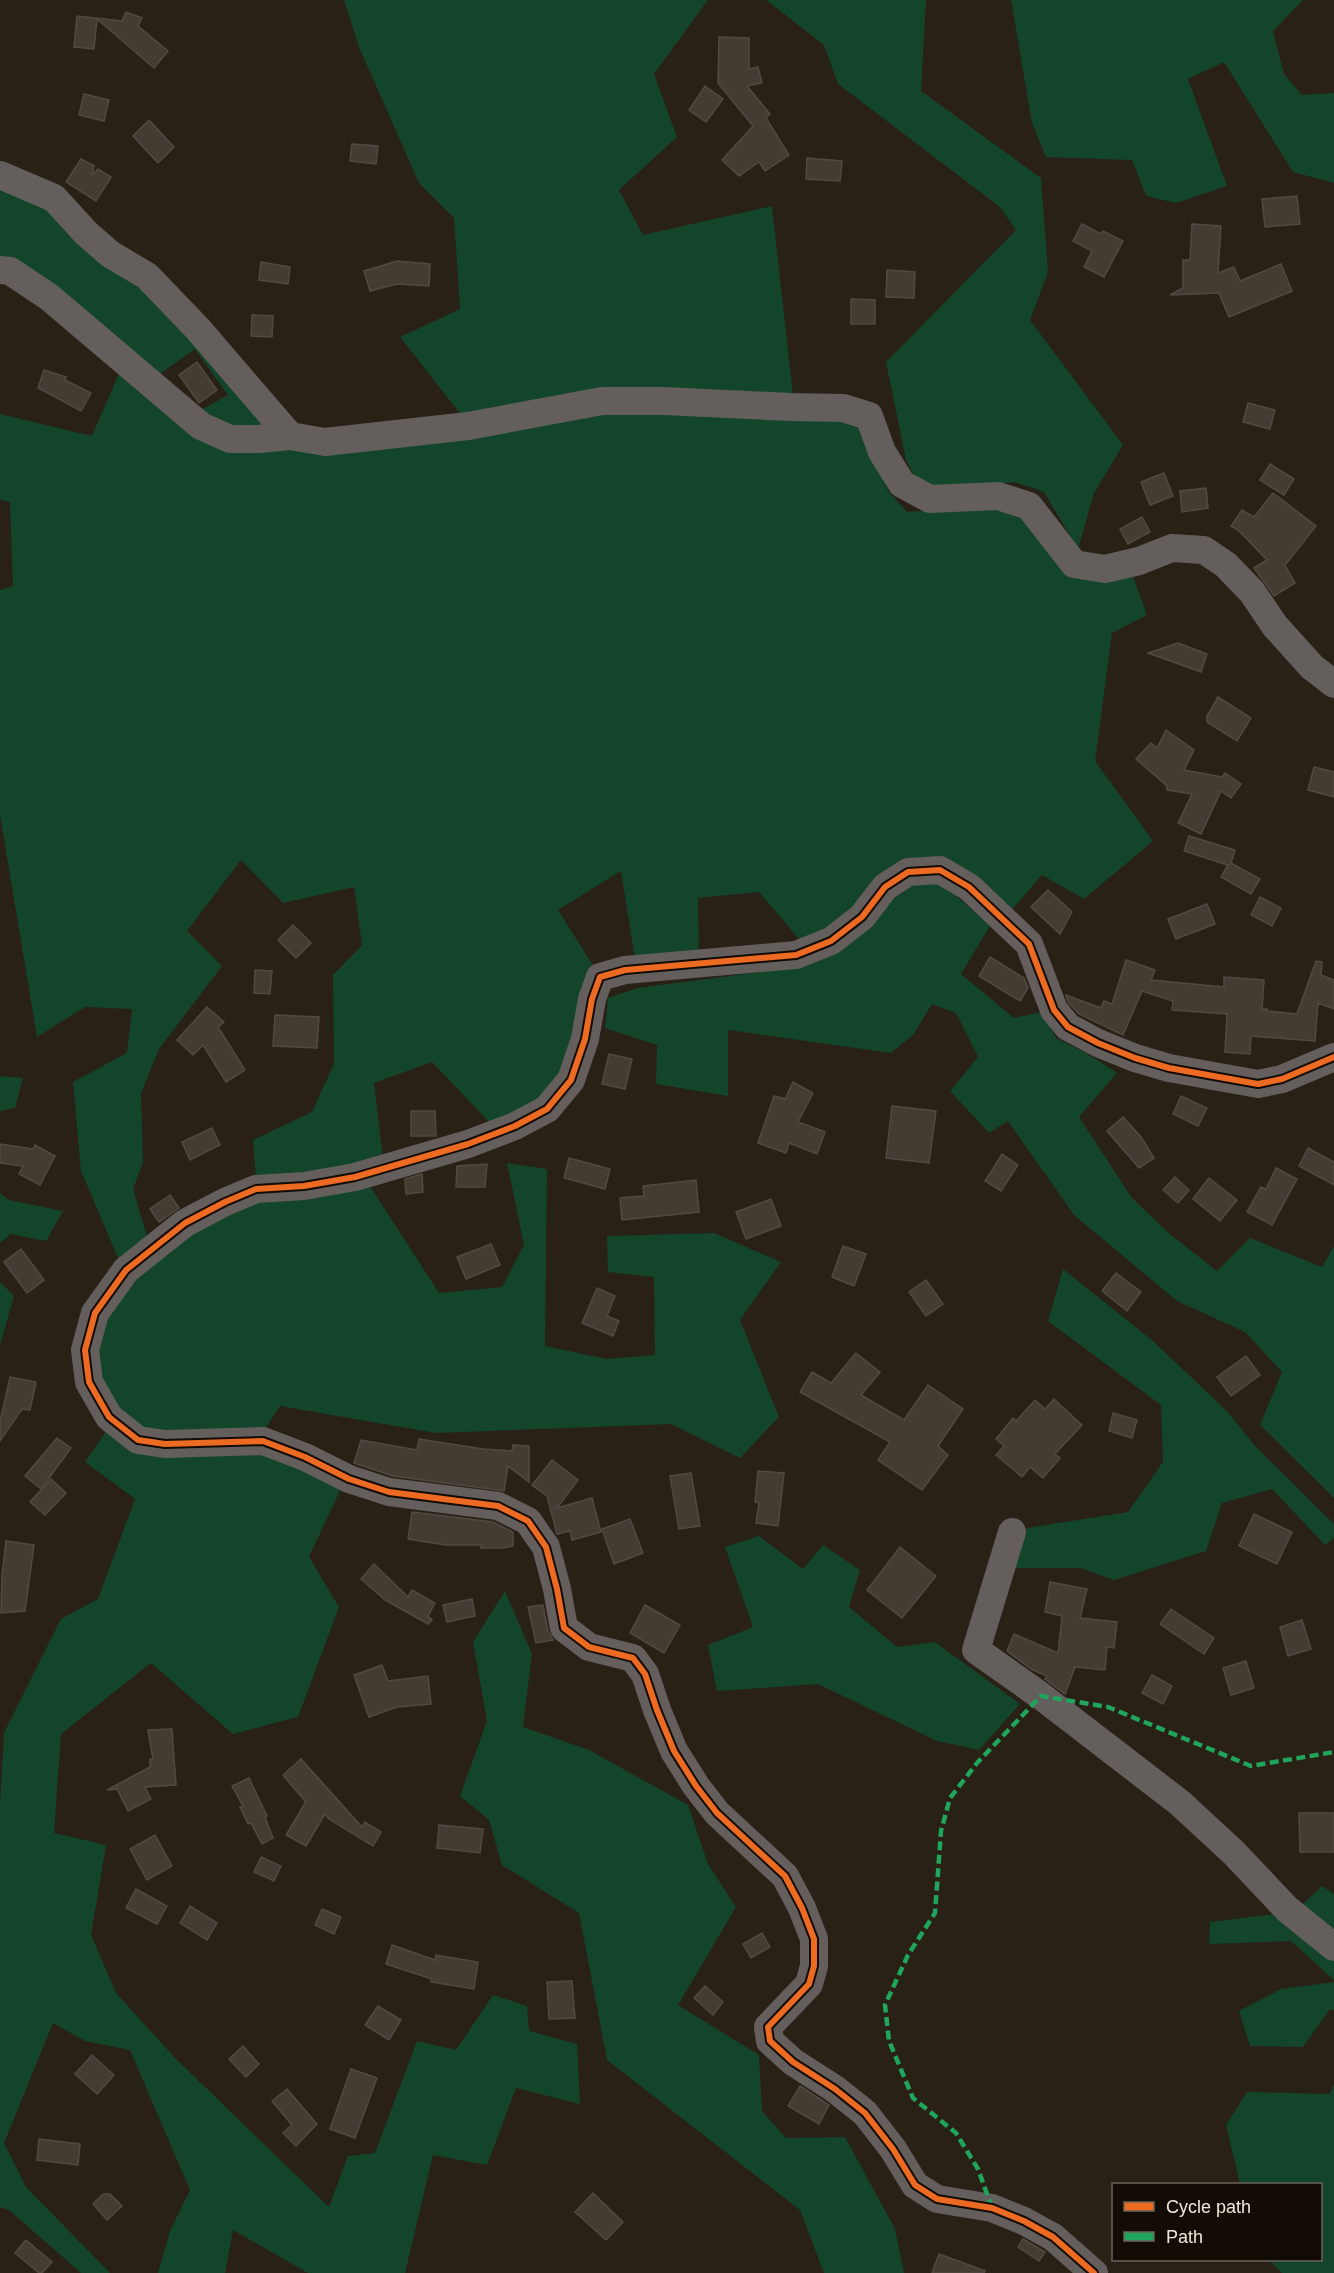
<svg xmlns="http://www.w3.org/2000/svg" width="1334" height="2273" font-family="Arial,sans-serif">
  <rect width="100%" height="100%" fill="#292016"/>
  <!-- green -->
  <g fill="#13452a">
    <polygon points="344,0 708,0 654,74 677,137 619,190 643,235 772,206 793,395 463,417 400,337 460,309 454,218 419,183 359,47"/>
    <polygon points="766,0 926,0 921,91 1041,178 1048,272 1030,320 1123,445 1094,493 1078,549 1044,492 1015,482 950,489 918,483 906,460 886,362 1016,230 1000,207 838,84 824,45"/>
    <polygon points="1011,0 1303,0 1273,31 1284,74 1302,95 1334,93 1334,183 1293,172 1224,62 1188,79 1227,186 1176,203 1146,196 1132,160 1046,157 1032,123"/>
    <polygon points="0,184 15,187 143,279 273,428 227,428 201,410 228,395 195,349 157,376 0,261"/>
    <polygon points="120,371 222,450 599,410 839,417 859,424 888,491 907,512 999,504 1026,516 1047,544 1131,571 1147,615 1112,633 1095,761 1153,841 1084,899 1042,875 1011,911 945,864 851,911 823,933 799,939 759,892 698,898 699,955 635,959 621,871 558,910 594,967 577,1038 545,1101 491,1124 432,1062 374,1083 383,1159 256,1180 253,1140 312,1112 334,1064 333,975 362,945 354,887 283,903 241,860 187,931 222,966 159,1049 141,1093 143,1162 133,1189 148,1240 119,1260 81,1171 73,1082 127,1053 132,1009 85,1007 37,1037 0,815 0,590 13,586 10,502 0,500 0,414 92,436"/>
    <polygon points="942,883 990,926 961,974 1014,1018 1042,1012 1056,1038 1088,1054 1117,1073 1079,1117 1132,1198 1171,1235 1217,1271 1250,1238 1322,1267 1334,1246 1334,1498 1260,1425 1282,1372 1245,1332 1177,1301 1074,1215 1008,1121 989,1133 950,1091 978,1057 956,1013 932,1004 913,1035 891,1053 728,1030 728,1096 656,1084 657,1045 605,1028 608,998 638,988 775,970 889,902 913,885"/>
    <polygon points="0,1076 23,1078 15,1108 0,1111"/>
    <polygon points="507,1163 547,1169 545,1346 607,1359 655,1355 654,1277 608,1272 607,1236 714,1233 781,1262 740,1320 779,1417 740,1458 671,1424 436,1433 280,1406 265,1429 134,1432 95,1380 106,1302 199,1222 261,1193 368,1183 439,1293 502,1287 524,1245"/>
    <polygon points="0,1193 9,1200 63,1211 46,1241 11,1234 0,1243"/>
    <polygon points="1063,1269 1153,1341 1228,1412 1255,1446 1334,1524 1334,1538 1325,1545 1272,1489 1222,1503 1206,1551 1114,1580 1081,1568 1010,1568 1027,1528 1128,1512 1163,1462 1161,1405 1048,1321"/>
    <polygon points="0,1282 14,1296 0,1345"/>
    <polygon points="107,1430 249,1448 345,1480 309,1557 339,1607 298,1717 233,1734 151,1663 61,1734 54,1833 106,1845 91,1935 116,1993 175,2058 329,2207 348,2156 375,2153 417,2041 456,2050 493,1995 527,2006 529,2031 577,2044 580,2104 516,2088 487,2165 433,2155 405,2273 308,2273 233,2230 225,2273 158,2273 170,2231 190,2190 130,2050 85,2041 53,2023 4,2143 26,2187 110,2273 81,2273 9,2210 0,2207 0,1806 4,1733 61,1619 98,1599 135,1499 85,1462"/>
    <polygon points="759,1536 803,1569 823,1545 860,1570 849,1607 897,1647 935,1642 1020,1704 979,1750 937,1741 818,1684 717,1691 708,1645 753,1627 725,1547"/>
    <polygon points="505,1591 532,1654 523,1727 589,1750 688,1805 708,1864 736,1907 678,2005 759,2055 762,2111 786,2138 845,2137 895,2229 904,2273 824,2273 800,2210 607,2060 579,1913 502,1865 489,1820 460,1796 487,1721 473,1642"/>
    <polygon points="1322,1886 1334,1894 1334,1936 1302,1905"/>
    <polygon points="1277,1914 1334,1957 1334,1980 1291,1941 1209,1944 1210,1922"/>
    <polygon points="1334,1982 1334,2010 1330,2009 1303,2047 1250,2046 1239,2011 1281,1989"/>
    <polygon points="1334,2084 1334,2273 1282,2273 1269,2260 1320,2260 1320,2184 1240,2184 1226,2125 1247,2092 1330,2094"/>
  </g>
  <!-- building -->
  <g fill="#433c33" stroke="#524a42" stroke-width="1.5">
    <polygon points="126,12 142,18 138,26 168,51 154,68 97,19 94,49 74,47 77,16 122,21"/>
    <polygon points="719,37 749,38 749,69 758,67 762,83 747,86 770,114 766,118 789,155 765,171 759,162 739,176 722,160 753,126 718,83"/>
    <polygon points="705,86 723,99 706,122 689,110"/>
    <polygon points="84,94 109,100 104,121 79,115"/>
    <polygon points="149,120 174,147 158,163 133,136"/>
    <polygon points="352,144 378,146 376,164 350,161"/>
    <polygon points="807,158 842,161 840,181 806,179"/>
    <polygon points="81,159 94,166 92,175 98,169 111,177 96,201 66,182"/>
    <polygon points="1297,196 1300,224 1265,227 1262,199"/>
    <polygon points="1082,224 1101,234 1103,231 1123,241 1104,277 1084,267 1092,251 1073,241"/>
    <polygon points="1192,224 1221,226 1218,273 1234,267 1240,281 1281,264 1292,291 1229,317 1219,293 1170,295 1183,288 1183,260 1190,260"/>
    <polygon points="397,261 430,264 429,286 397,284 370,291 364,271"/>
    <polygon points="261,262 290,267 288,284 259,280"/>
    <polygon points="887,270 915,272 914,298 886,297"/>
    <polygon points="851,299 875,300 875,324 851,324"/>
    <polygon points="252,315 273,316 272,337 251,336"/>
    <polygon points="197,362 217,390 199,403 179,375"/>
    <polygon points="44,370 66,377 65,380 91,393 81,411 38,388"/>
    <polygon points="1248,403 1275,410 1270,429 1243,422"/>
    <polygon points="1270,464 1294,479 1284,495 1260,480"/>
    <polygon points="1164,473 1173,496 1150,505 1141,482"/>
    <polygon points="1206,488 1208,508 1182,512 1180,491"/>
    <polygon points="1273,493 1316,526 1285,565 1295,583 1274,596 1254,568 1267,560 1239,531 1231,526 1242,510 1254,517"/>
    <polygon points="1142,517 1150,532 1128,544 1120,529"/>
    <polygon points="1178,643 1207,654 1201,672 1148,653"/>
    <polygon points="1218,697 1251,718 1237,741 1207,722 1207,716"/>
    <polygon points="1166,730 1194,750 1184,770 1222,777 1225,773 1241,784 1231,798 1221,791 1201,834 1178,823 1192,794 1167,790 1167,786 1136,759 1151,743 1157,748"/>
    <polygon points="1314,767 1334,772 1334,797 1308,790"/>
    <polygon points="1189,836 1235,850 1231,863 1260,879 1251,894 1221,877 1228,865 1184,851"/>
    <polygon points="1048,890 1072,912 1060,934 1031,907"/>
    <polygon points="1260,897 1281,908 1272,926 1251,915"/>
    <polygon points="1207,904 1215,924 1176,939 1168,919"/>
    <polygon points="293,925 311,943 296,958 278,940"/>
    <polygon points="990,957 1024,978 1028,988 1020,1001 979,976"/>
    <polygon points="1126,960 1155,970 1151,980 1224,987 1224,977 1264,980 1262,1009 1267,1009 1267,1011 1297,1014 1316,961 1322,962 1321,975 1334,980 1334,1009 1318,1003 1315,1041 1251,1036 1250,1054 1225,1052 1227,1014 1172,1010 1173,1001 1142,991 1123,1035 1079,1014 1068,1002 1066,995 1101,1008 1104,1001 1112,1004"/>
    <polygon points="255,970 272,971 270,994 254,993"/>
    <polygon points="207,1007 224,1022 218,1027 245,1070 226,1082 203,1045 193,1055 177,1040"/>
    <polygon points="275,1015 319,1017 317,1048 273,1046"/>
    <polygon points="609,1054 632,1059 625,1089 602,1084"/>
    <polygon points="793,1082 813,1093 798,1122 825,1132 817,1154 789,1143 786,1153 758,1143 774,1096 785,1099"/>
    <polygon points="1181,1096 1207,1108 1198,1126 1173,1114"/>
    <polygon points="892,1106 936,1111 929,1163 886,1158"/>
    <polygon points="411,1111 435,1111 436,1136 411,1136"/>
    <polygon points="1123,1117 1141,1137 1154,1158 1139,1168 1107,1131"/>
    <polygon points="212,1128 220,1145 190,1160 182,1142"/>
    <polygon points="0,1144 33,1149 35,1145 55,1156 40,1185 19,1174 23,1166 0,1163"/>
    <polygon points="1308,1148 1334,1162 1334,1185 1299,1166"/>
    <polygon points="1002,1154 1018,1165 1001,1191 985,1181"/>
    <polygon points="569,1158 610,1169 605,1189 564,1178"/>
    <polygon points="487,1164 485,1187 456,1187 457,1166"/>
    <polygon points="1276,1168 1297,1179 1272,1225 1247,1212 1261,1187 1266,1189"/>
    <polygon points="422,1174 423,1192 406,1194 405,1179"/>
    <polygon points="1175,1177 1189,1190 1178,1203 1163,1190"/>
    <polygon points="1209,1178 1237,1200 1220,1221 1193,1199"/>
    <polygon points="696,1180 699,1212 622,1220 620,1198 644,1196 643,1186"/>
    <polygon points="170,1195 179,1208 159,1222 150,1209"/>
    <polygon points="771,1199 781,1226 746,1239 736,1212"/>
    <polygon points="491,1244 500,1265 466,1279 457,1257"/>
    <polygon points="843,1246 866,1254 854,1286 832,1277"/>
    <polygon points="21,1249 44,1280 27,1293 4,1262"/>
    <polygon points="1116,1273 1141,1292 1127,1311 1102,1291"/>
    <polygon points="926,1280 943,1304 926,1316 909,1292"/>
    <polygon points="597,1288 615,1296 607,1316 619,1321 613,1336 582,1323"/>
    <polygon points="856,1353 880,1372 861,1395 904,1420 928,1385 963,1409 938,1446 948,1455 922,1490 878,1460 890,1442 800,1392 812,1372 831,1383"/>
    <polygon points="1246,1356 1260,1375 1231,1396 1217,1377"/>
    <polygon points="10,1377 36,1382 30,1410 22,1409 0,1441 0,1422"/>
    <polygon points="1054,1399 1082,1425 1055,1454 1060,1458 1043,1478 1030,1467 1022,1477 996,1455 1004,1446 996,1439 1013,1418 1016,1421 1035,1400 1045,1409"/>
    <polygon points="1113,1413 1137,1420 1132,1438 1109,1431"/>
    <polygon points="57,1438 71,1448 41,1489 25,1476"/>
    <polygon points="419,1439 483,1449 512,1451 513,1445 529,1446 529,1482 508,1466 504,1491 393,1476 354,1463 361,1440 417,1450"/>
    <polygon points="552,1460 578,1480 557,1508 592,1498 601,1532 572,1540 570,1531 557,1534 547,1496 532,1485"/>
    <polygon points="758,1471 784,1473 778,1526 756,1523 759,1503 755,1502"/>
    <polygon points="691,1473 700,1526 679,1529 670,1476"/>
    <polygon points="51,1479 66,1493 45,1515 30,1502"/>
    <polygon points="412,1512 493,1522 513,1532 513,1546 503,1548 481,1548 481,1545 446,1545 408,1539"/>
    <polygon points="1254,1514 1292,1532 1277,1564 1239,1546"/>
    <polygon points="630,1519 643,1553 614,1564 602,1529"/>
    <polygon points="6,1541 34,1545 25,1611 1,1613 2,1575"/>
    <polygon points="900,1547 936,1576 902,1618 867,1590"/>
    <polygon points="374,1564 408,1597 412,1590 435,1603 428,1616 432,1620 428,1624 385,1600 361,1579"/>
    <polygon points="1050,1582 1087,1589 1080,1618 1117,1622 1114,1648 1107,1647 1105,1670 1075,1667 1065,1694 1045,1679 1047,1676 1031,1669 1007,1651 1014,1634 1058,1653 1062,1616 1045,1612"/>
    <polygon points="472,1599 475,1616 447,1622 443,1605"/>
    <polygon points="543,1605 548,1631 553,1640 536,1643 528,1607"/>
    <polygon points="645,1605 680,1625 664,1653 630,1633"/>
    <polygon points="1171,1609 1214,1638 1204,1654 1160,1624"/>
    <polygon points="1302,1620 1311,1649 1288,1656 1280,1627"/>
    <polygon points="1246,1661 1254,1688 1231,1695 1223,1668"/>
    <polygon points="382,1665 388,1681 428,1676 431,1704 397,1707 369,1717 354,1675"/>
    <polygon points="1152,1675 1172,1686 1163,1704 1142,1693"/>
    <polygon points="172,1729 176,1785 145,1787 151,1799 128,1811 117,1789 107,1790 150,1767 150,1759 153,1759 148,1730"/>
    <polygon points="301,1759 362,1827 365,1822 381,1832 373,1846 329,1819 325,1814 306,1846 286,1835 307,1800 305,1801 283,1775"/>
    <polygon points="249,1778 267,1816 265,1817 273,1838 262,1844 251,1823 248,1824 240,1807 243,1806 232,1786"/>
    <polygon points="1299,1813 1334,1813 1334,1852 1300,1852"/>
    <polygon points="439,1825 483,1829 480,1853 437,1848"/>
    <polygon points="155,1835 172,1866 147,1880 130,1849"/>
    <polygon points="261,1857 281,1866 274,1881 254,1872"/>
    <polygon points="136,1889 167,1906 157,1924 126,1908"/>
    <polygon points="190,1906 217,1923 207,1940 180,1923"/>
    <polygon points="322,1909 341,1917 334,1934 315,1925"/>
    <polygon points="762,1933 770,1947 751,1958 743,1944"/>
    <polygon points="392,1945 435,1960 436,1955 478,1962 474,1989 431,1982 432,1979 386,1964"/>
    <polygon points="572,1981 575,2018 549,2019 547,1982"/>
    <polygon points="705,1986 723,2002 713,2015 694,1998"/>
    <polygon points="378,2006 401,2020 389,2040 365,2025"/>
    <polygon points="243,2046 259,2064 246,2077 229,2059"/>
    <polygon points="92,2055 114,2075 97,2094 75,2074"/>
    <polygon points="351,2069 377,2078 355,2138 330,2129"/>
    <polygon points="800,2086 829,2105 819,2124 788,2106"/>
    <polygon points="287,2089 317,2124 296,2146 283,2133 292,2125 272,2101"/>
    <polygon points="39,2139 80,2144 78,2165 37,2160"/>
    <polygon points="593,2193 623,2222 606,2240 575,2212"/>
    <polygon points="103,2194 110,2194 122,2206 107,2220 93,2204"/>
    <polygon points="1023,2239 1045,2252 1039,2261 1018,2247"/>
    <polygon points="26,2240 52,2262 42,2273 39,2273 15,2253"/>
    <polygon points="939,2254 985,2271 984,2273 932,2273"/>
  </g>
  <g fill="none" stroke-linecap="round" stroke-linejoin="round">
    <!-- minor -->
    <g stroke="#645e5d" stroke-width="28">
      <polyline points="0,175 54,198 86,233 110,254 147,276 198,329 290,436"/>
      <polyline points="0,270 10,271 49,297 201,426 230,439 259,439 290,436 325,442 468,426 602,401 664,401 791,407 843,408 869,416 882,452 902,484 930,499 998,496 1029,506 1074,564 1105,569 1139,561 1172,548 1204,550 1226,565 1252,592 1275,626 1312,667 1334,684"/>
      <polyline points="1012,1532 976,1650 1041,1696 1180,1803 1234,1853 1287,1909 1334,1947"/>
      <polyline points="1094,2273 1053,2237 1024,2221 992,2208 937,2199 915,2185 893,2149 865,2113 835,2089 793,2062 770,2041 768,2027 809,1984 814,1966 814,1939 802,1908 785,1876 717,1813 696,1786 674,1751 657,1710 645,1674 633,1658 589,1647 564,1628 557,1589 546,1547 528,1521 498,1506 389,1492 349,1479 305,1457 263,1441 165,1444 138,1440 109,1417 89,1382 85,1350 95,1313 126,1270 185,1223 225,1202 256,1189 304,1186 355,1177 468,1144 515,1126 547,1109 571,1080 585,1039 592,999 600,977 625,970 796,955 831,941 862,917 885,887 908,872 940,870 969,887 1029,944 1054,1010 1068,1027 1098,1043 1135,1058 1169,1068 1258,1084 1282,1079 1334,1057"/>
    </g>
    <!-- quiet -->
    <polyline stroke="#20a55d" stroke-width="4.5" stroke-dasharray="9 4.5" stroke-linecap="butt" points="992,2208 978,2169 956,2133 913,2098 889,2041 885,2005 908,1955 935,1913 941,1831 950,1798 977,1763 1041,1696 1108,1707 1251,1766 1334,1752"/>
    <!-- cycleway casing -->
    <g stroke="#130c05" stroke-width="10">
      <polyline id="cycleway" points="1094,2273 1053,2237 1024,2221 992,2208 937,2199 915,2185 893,2149 865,2113 835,2089 793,2062 770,2041 768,2027 809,1984 814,1966 814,1939 802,1908 785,1876 717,1813 696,1786 674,1751 657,1710 645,1674 633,1658 589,1647 564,1628 557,1589 546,1547 528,1521 498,1506 389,1492 349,1479 305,1457 263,1441 165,1444 138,1440 109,1417 89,1382 85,1350 95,1313 126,1270 185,1223 225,1202 256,1189 304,1186 355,1177 468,1144 515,1126 547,1109 571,1080 585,1039 592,999 600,977 625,970 796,955 831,941 862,917 885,887 908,872 940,870 969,887 1029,944 1054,1010 1068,1027 1098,1043 1135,1058 1169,1068 1258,1084 1282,1079 1334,1057"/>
    </g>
    <!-- cycleway -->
    <use href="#cycleway" stroke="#ed6a23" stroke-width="6"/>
  </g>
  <!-- legend -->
  <rect x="1112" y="2183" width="210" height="78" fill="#130c05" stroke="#6b635a" stroke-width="1.5"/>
  <rect x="1124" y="2202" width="30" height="9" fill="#ed6a23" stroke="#6b635a" stroke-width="1.5"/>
  <text x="1166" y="2213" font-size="18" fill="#f0e6da">Cycle path</text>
  <rect x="1124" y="2232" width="30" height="9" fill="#20a55d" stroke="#6b635a" stroke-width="1.5"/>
  <text x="1166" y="2243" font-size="18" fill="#f0e6da">Path</text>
</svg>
